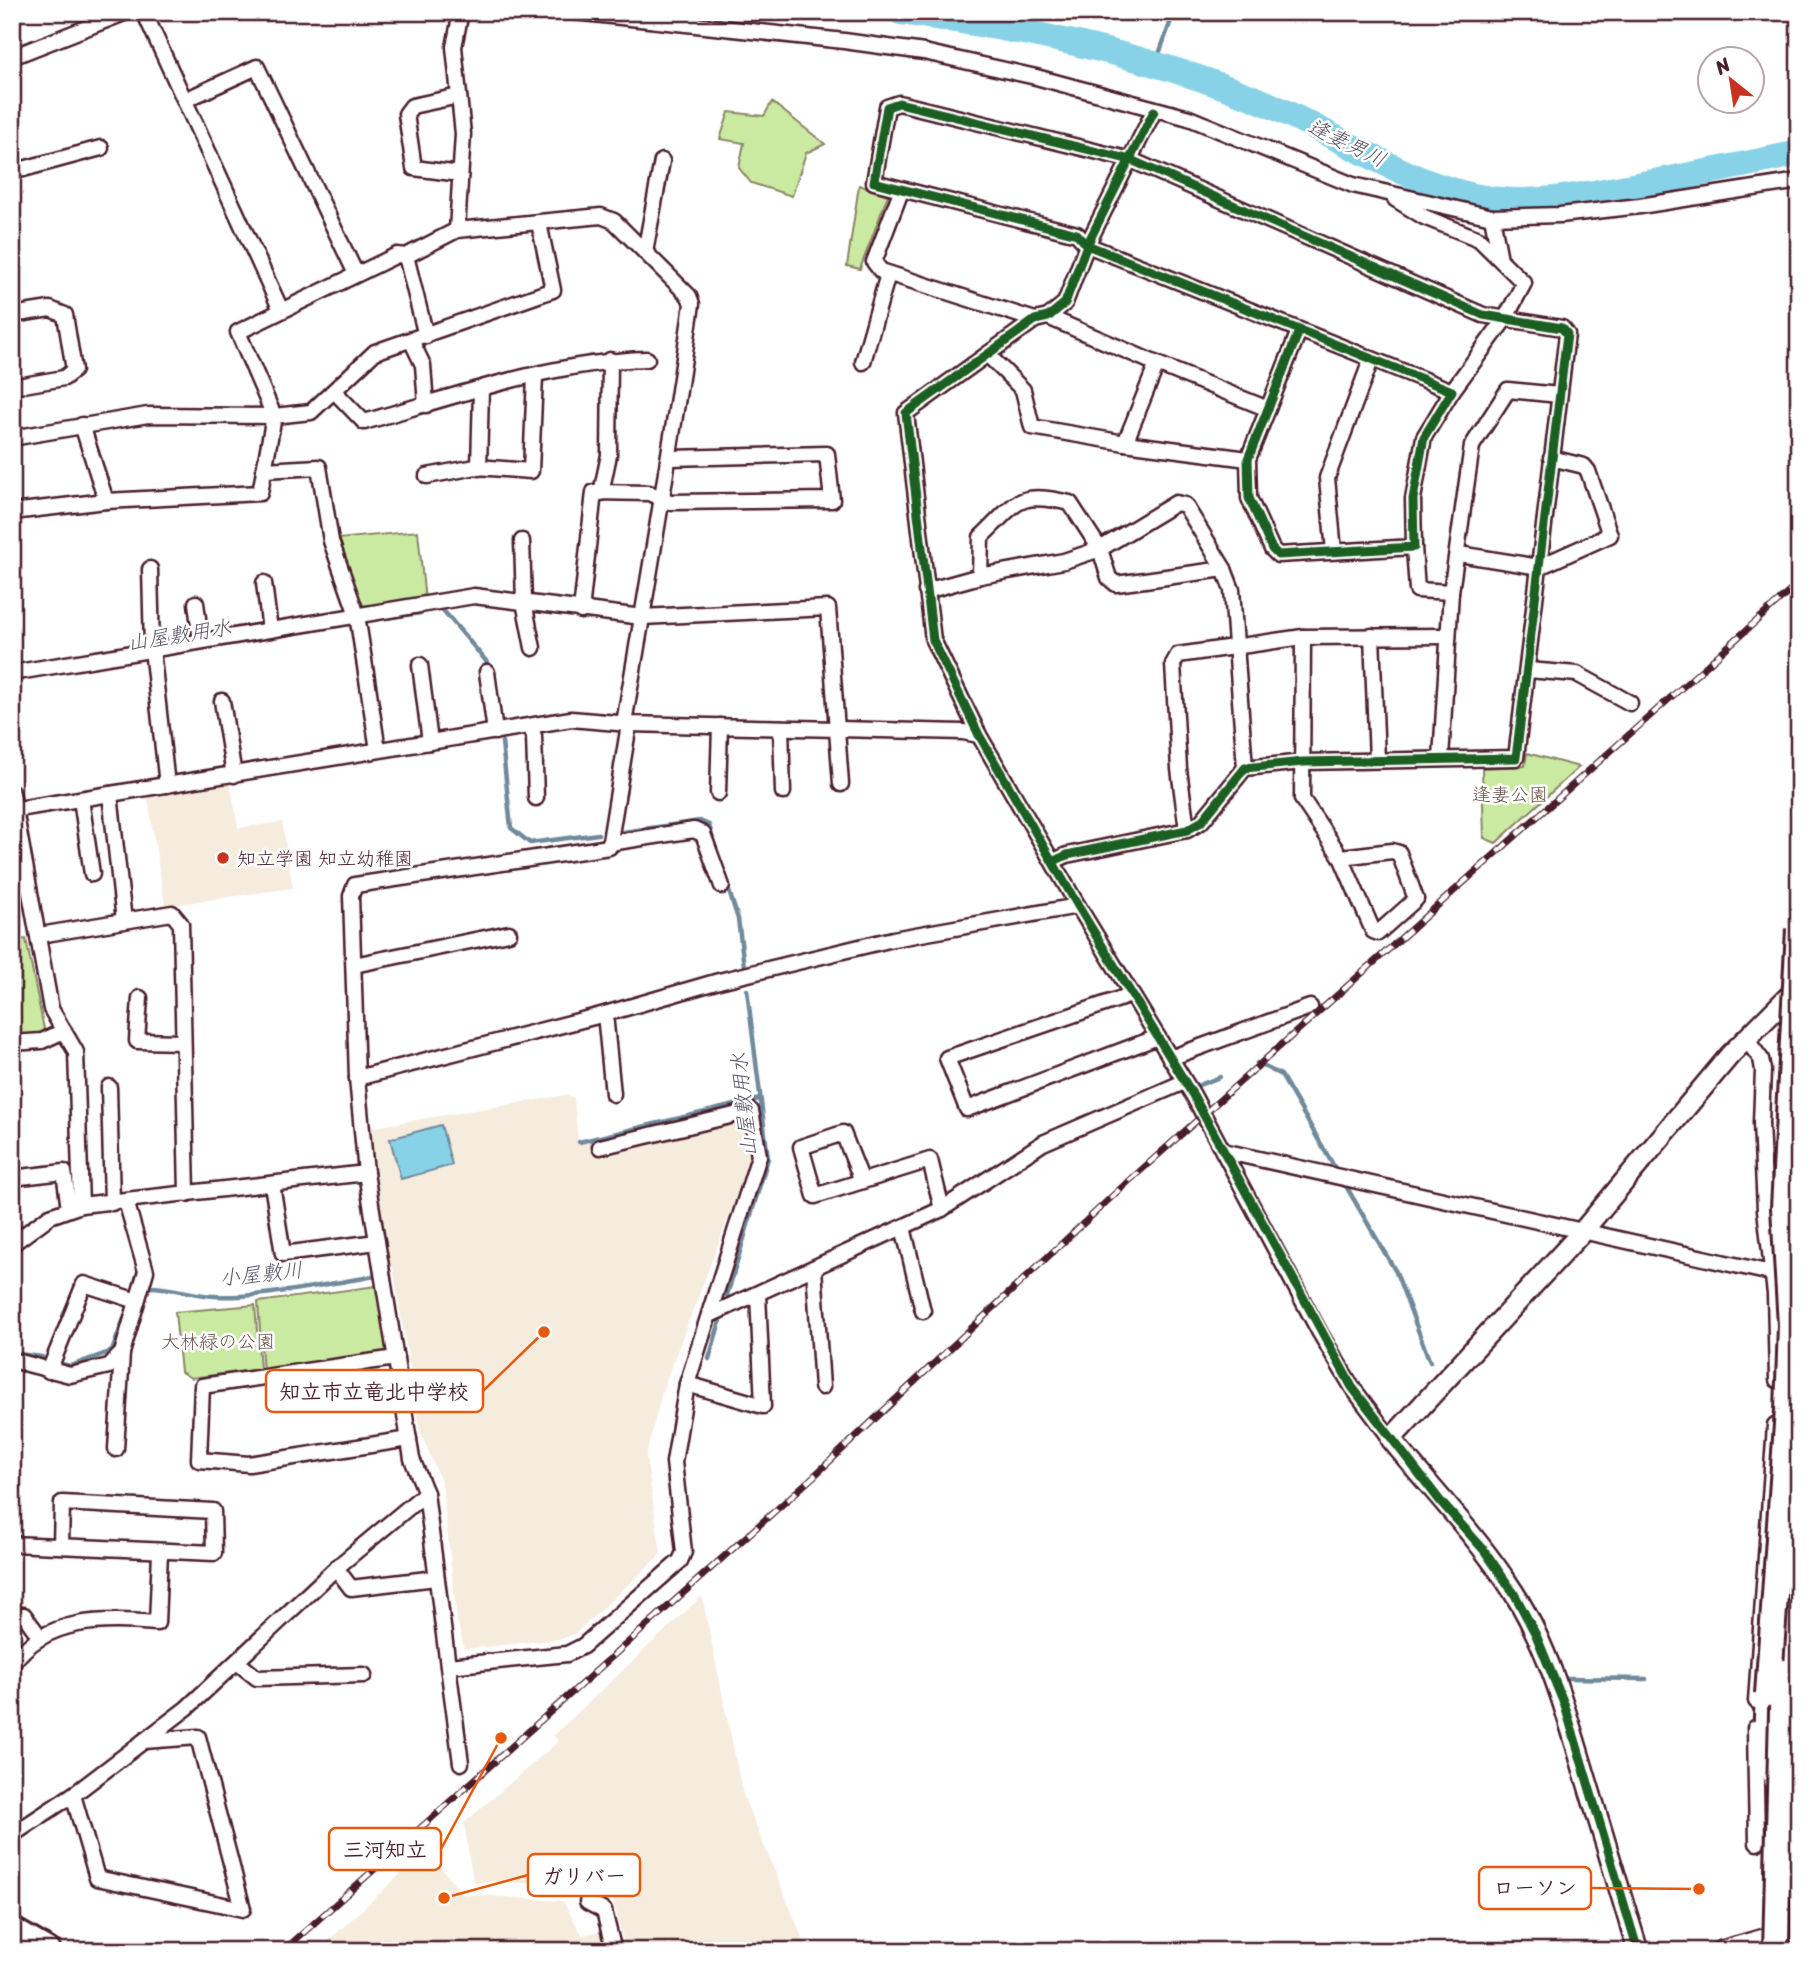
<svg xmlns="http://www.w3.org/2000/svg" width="1811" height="1963" font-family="Sriracha,'Klee One',sans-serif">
  <rect width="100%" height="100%" fill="#fff"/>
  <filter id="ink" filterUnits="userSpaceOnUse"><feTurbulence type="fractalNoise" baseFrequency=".0143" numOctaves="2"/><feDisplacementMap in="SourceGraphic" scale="14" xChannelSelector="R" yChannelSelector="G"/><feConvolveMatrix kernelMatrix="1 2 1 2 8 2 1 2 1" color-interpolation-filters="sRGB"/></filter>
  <g filter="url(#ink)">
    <!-- built -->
    <g fill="#f5ecde">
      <polygon points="230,781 238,828 282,822 293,888 165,906 147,793"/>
      <polygon points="566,1095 574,1098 578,1144 595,1139 603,1151 742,1120 752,1156 663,1388 646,1456 661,1554 575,1634 561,1639 464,1649 457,1620 442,1484 420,1431 393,1267 388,1267 371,1169 368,1128"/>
      <polygon points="702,1596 743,1795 808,1951 626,1951 609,1885 473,1882 464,1823 559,1741 553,1736"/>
      <polygon points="427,1850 462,1894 563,1901 582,1935 599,1932 605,1951 317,1951"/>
    </g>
    <!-- green -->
    <g fill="#caeaa2" stroke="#8a8466" stroke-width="2">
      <polygon points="772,102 825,144 806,153 792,196 751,183 739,168 744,143 720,139 729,112 764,116"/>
      <polygon points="859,185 888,195 860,269 847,266"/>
      <polygon points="418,531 425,601 366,610 360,607 337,539"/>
      <polygon points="1527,753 1579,767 1496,843 1484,838 1482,768 1525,766"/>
      <polygon points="26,939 45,1034 12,1037 12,941"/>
      <polygon points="376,1286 389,1355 263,1373 258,1302"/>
      <polygon points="255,1305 260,1369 191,1378 181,1372 175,1312"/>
    </g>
    <!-- water -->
    <polygon fill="#88d2e8" stroke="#6f8a9c" stroke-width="2" points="441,1125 452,1165 401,1179 390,1139"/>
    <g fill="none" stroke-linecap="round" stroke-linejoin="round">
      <!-- stream -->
      <g stroke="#6f8a9c" stroke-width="4.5">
        <polyline points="1151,64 1159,54 1174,12"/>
        <polyline points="442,609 492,668"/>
        <polyline points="384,618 421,613"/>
        <polyline points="502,742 511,828 530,843 598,834"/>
        <polyline points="623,832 700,821 709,825 718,857"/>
        <polyline points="727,885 738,919 744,966"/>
        <polyline points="1257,1063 1281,1075 1336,1170"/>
        <polyline points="1194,1087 1220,1077"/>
        <polyline points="579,1142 760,1099"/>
        <polyline points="1346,1186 1396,1272 1430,1362"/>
        <path d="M150 1287C172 1287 193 1295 214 1296 261 1299 329 1283 377 1276"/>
        <polyline points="727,1295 768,1158 747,990"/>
        <polyline points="12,1353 42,1357"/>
        <polyline points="709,1359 720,1321"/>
        <polyline points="62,1364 70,1366 112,1351 127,1310"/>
        <polyline points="1563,1678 1646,1679"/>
      </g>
      <!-- river -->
      <path stroke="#88d2e8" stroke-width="26" d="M901 12C1021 28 1144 54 1256 99 1340 133 1422 199 1516 201 1555 201 1595 193 1632 186 1688 176 1743 165 1799 153"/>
      <!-- street casing -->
      <g stroke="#4a1f2b" stroke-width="19">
        <g id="street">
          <polyline points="144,12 281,310"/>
          <polyline points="574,12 844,41 924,52 1036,77 1189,118 1353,185 1492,217 1560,215 1640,206 1799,181"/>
          <polyline points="12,57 127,12"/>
          <polyline points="459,96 412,106 406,114 414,168 460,174"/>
          <polyline points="185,100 257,67 356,274"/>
          <polyline points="1154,111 1087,245 1065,303 1048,317 1035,320 906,413 933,640 979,735 1078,906 1193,1095 1320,1333 1352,1387 1391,1439"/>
          <polyline points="12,172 101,148"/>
          <polyline points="901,191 874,262 881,271 1035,320"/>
          <polyline points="1395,199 1424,217 1479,239 1524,283 1505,319 1452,391"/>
          <polyline points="1492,217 1500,259"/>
          <polyline points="457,230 463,134 454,47 461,12"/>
          <polyline points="645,252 662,161"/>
          <polyline points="406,256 426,336"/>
          <polyline points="12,315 50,309 65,315 74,370 64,378 12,387"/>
          <polyline points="1048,317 1157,364 1125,443 1248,459"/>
          <polyline points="411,340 423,365 426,405"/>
          <polyline points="988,355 1023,390 1032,427 1125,443"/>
          <polyline points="863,362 888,274"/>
          <polyline points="1157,364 1268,409"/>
          <path d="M335 392 364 422C456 396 551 362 647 359"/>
          <polyline points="82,425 106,501"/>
          <polyline points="12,438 148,415 274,416 311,412 375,352 553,290 539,223"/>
          <polyline points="479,468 481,389"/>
          <polyline points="264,470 319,467 331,541 357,615 378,750"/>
          <polyline points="427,476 476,467 531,471 535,376"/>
          <polyline points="601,493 609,455 610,360"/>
          <path d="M12 512 106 501 260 493 274 416 238 332 397 255 406 256 457 230 601 216 614 221 689 296 692 304C672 444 648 583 624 723"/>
          <polyline points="522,541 524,602 533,648"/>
          <polyline points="1414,547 1417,590 1451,592"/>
          <polyline points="1334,551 1327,478 1371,360"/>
          <polyline points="1459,554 1539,567 1610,535 1588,471 1584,466 1551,458"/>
          <polyline points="150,569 152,649 167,785"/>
          <path d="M980 576 981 537C1019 501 1016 491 1070 503L1100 549 1109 578 1116 584 1224 569"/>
          <polyline points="264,583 270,630"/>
          <polyline points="926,591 980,576 1064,561 1100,549 1176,503 1185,505 1224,569 1232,590 1245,768"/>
          <polyline points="196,603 201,641"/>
          <polyline points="581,611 594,492 649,493 670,502 832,500 827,454 670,458"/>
          <polyline points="1372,636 1377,760"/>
          <polyline points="1303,637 1302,799 1341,857 1373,931 1378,933 1416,899 1399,853 1392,851 1341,857"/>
          <polyline points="420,665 430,742"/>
          <polyline points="1528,670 1577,674 1630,703"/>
          <polyline points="487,672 495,732"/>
          <polyline points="12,673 474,596 642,617 828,608 841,784"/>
          <polyline points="222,701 234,775"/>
          <polyline points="530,726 534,736 536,798"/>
          <polyline points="781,728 783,792"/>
          <polyline points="1441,759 1451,592 1472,446 1508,390 1559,395"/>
          <polyline points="12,793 51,1009 76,1052 81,1205"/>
          <polyline points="718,793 720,726"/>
          <polyline points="81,799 92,874"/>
          <polyline points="12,810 571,719 629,724 963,732 979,735"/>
          <polyline points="1187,830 1179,769 1173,664 1178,655 1303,637 1448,636"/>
          <polyline points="610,843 694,830 703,834 722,886"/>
          <polyline points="1054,861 1067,855 1187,830 1201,822 1245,768 1303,762 1516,758 1567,334 1562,328 1483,315 1131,160 899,103 887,107 874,182 1077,234 1087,245 1452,391 1424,437 1413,499 1414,547 1278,555 1272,549 1249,498 1248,459 1299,331"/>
          <polyline points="124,921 172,913 181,924 187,1194"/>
          <polyline points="40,935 124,921 110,794"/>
          <polyline points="354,965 509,933"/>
          <polyline points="1131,995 947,1058 967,1109 1158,1037"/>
          <polyline points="140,998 137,1041 183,1042"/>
          <polyline points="605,1014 613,1094"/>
          <polyline points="1746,1039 1761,1059 1763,1070 1761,1123 1765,1210 1775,1294 1777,1380"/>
          <polyline points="12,1043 42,1041 64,1031"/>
          <polyline points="1170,1058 1310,1007"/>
          <polyline points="357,1078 605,1014 719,981 893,939 1078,906"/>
          <polyline points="109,1087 112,1203"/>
          <polyline points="600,1147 751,1111 759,1156 687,1384 674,1462 684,1552 680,1561 583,1646 567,1654 448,1666 426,1493 412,1459 366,1173 357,1078 351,896 355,885 609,847 629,724"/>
          <polyline points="1223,1151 1780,1275"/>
          <polyline points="12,1178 64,1172 69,1209"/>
          <polyline points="862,1181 843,1133 801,1147 815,1196 930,1160 942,1209"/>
          <polyline points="272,1184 283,1254 377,1242"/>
          <polyline points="903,1227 923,1311"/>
          <polyline points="12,1244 50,1216 81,1205 366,1173"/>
          <polyline points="814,1268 822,1387"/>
          <polyline points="710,1315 942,1209 1043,1143 1184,1082"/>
          <polyline points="396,1358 202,1386 199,1460 249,1464 409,1439"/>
          <polyline points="12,1360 70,1375 109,1366 122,1353 146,1271 126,1201"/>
          <polyline points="49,1371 84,1284 137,1301"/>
          <polyline points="687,1384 763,1406 758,1294"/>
          <polyline points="116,1449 122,1353"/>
          <polyline points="12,1544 214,1553 213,1511 62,1503 61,1546"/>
          <polyline points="336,1568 351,1588 436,1578"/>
          <polyline points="12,1615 24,1615 40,1637"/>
          <polyline points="237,1662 257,1678 364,1675"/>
          <path d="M12 1664C46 1616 106 1619 157 1623L160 1552"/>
          <polyline points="448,1666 461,1763"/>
          <polyline points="1756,1701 1775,1425"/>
          <polyline points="1755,1728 1757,1843"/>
          <polyline points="73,1795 97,1878 243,1909 198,1737 144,1741"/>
          <polyline points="12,1835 77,1792 187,1708 336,1568 426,1493"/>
          <polyline points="587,1902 604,1911 614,1951"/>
        </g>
      </g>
      <!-- secondary casing -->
      <g stroke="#4a1f2b" stroke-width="24">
        <g id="secondary">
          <path d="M1638 1951C1620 1891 1602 1831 1584 1772 1566 1711 1548 1647 1514 1593 1479 1538 1432 1490 1391 1439L1582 1232 1730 1055 1799 986"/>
          <polyline points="1722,1951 1799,1929"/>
        </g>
      </g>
      <!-- highway casing -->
      <g stroke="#4a1f2b" stroke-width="30">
        <g id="highway">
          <polyline points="1792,1540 1799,1445"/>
          <polyline points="1768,1694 1766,1739 1777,1784"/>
          <polyline points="1789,1806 1790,1783 1799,1760"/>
          <polyline points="12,1930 48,1951"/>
        </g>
      </g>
      <!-- street -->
      <use href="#street" stroke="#fff" stroke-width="14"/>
      <!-- secondary -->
      <use href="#secondary" stroke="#fff" stroke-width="19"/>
      <!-- highway -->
      <use href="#highway" stroke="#fff" stroke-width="24"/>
      <!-- rail casing -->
      <g stroke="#4a1f2b" stroke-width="7">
        <polyline id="rail" points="283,1951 814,1476 1120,1189 1799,583"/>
      </g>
      <!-- rail -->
      <use href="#rail" stroke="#fff" stroke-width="4.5" stroke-dasharray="13" stroke-linecap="butt"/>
      <!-- highway-bridge casing -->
      <g stroke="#4a1f2b" stroke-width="30" stroke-linecap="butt">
        <g id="highway-bridge">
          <polyline points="1768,1694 1788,1410 1791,1325 1784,1208 1799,929"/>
          <polyline points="1776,1951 1783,1672"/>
        </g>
      </g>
      <!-- highway-bridge -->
      <use href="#highway-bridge" stroke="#fff" stroke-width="24"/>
      <!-- cycleway casing -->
      <g stroke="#fff" stroke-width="13">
        <g id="cycleway">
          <polyline points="1154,111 1087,245 1065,303 1048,317 1035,320 906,413 933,640 979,735 1078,906 1193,1095 1352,1387 1441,1502 1484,1550 1515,1595 1536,1635 1565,1706 1638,1951"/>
          <polyline points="1054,861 1067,855 1187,830 1201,822 1245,768 1303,762 1516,758 1567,334 1562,328 1483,315 1131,160 899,103 887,107 874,182 1077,234 1087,245 1452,391 1424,437 1413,499 1414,547 1278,555 1272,549 1249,498 1248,459 1299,331"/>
        </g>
      </g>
      <!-- cycleway -->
      <use href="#cycleway" stroke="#1b5e20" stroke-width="9"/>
    </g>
  </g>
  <!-- markers -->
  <circle fill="#c8321e" stroke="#fff" stroke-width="2.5" cx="223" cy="858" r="7"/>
  <g text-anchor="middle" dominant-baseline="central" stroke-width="5" stroke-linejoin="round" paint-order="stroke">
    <!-- park labels -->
    <g font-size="19" fill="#6a5249" stroke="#fff">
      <text x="1510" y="794">逢妻公園</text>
      <text x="218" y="1341">大林緑の公園</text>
    </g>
    <!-- poi labels -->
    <g font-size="19" fill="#4a1f2b" stroke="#fff" text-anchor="start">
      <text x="237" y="858">知立学園 知立幼稚園</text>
    </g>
    <!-- water labels -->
    <g font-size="21" font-style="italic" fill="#5d5564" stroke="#fff">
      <text transform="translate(1347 143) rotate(26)">逢妻男川</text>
      <text transform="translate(179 635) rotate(-9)">山屋敷用水</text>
      <text transform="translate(744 1105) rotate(-96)">山屋敷用水</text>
      <text transform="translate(261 1274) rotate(-6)">小屋敷川</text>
    </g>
  </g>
  <!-- callouts -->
  <path fill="none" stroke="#e8590c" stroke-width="2.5" d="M544 1332L483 1391M501 1738L441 1849M444 1898L528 1875M1699 1889L1591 1888"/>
  <g fill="#e8590c" stroke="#fff" stroke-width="2.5">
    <circle cx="544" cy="1332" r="7"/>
    <circle cx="501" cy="1738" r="7"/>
    <circle cx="444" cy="1898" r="7"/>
    <circle cx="1699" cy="1889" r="7"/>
  </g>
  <g fill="#fff" stroke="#e8590c" stroke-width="2.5">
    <rect x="266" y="1370" width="217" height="42" rx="7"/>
    <rect x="329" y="1828" width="112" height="42" rx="7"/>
    <rect x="528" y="1854" width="112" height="42" rx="7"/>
    <rect x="1479" y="1867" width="112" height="42" rx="7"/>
  </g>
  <g font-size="21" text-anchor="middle" font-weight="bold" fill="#4a1f2b">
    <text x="374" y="1399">知立市立竜北中学校</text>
    <text x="385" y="1857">三河知立</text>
    <text x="584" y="1883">ガリバー</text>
    <text x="1535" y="1895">ローソン</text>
  </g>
  <!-- margin -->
  <rect width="1811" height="1963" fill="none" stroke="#fff" stroke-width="42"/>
  <rect x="21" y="21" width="1769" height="1921" fill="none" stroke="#4a1f2b" stroke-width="2.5" filter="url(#ink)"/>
  <!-- north arrow -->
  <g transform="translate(1731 80) rotate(330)"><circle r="33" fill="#ffffff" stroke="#b7a5aa" stroke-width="2"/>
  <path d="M0-5L12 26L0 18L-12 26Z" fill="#c8321e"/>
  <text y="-10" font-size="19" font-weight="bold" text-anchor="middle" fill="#4a1f2b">N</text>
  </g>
</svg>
